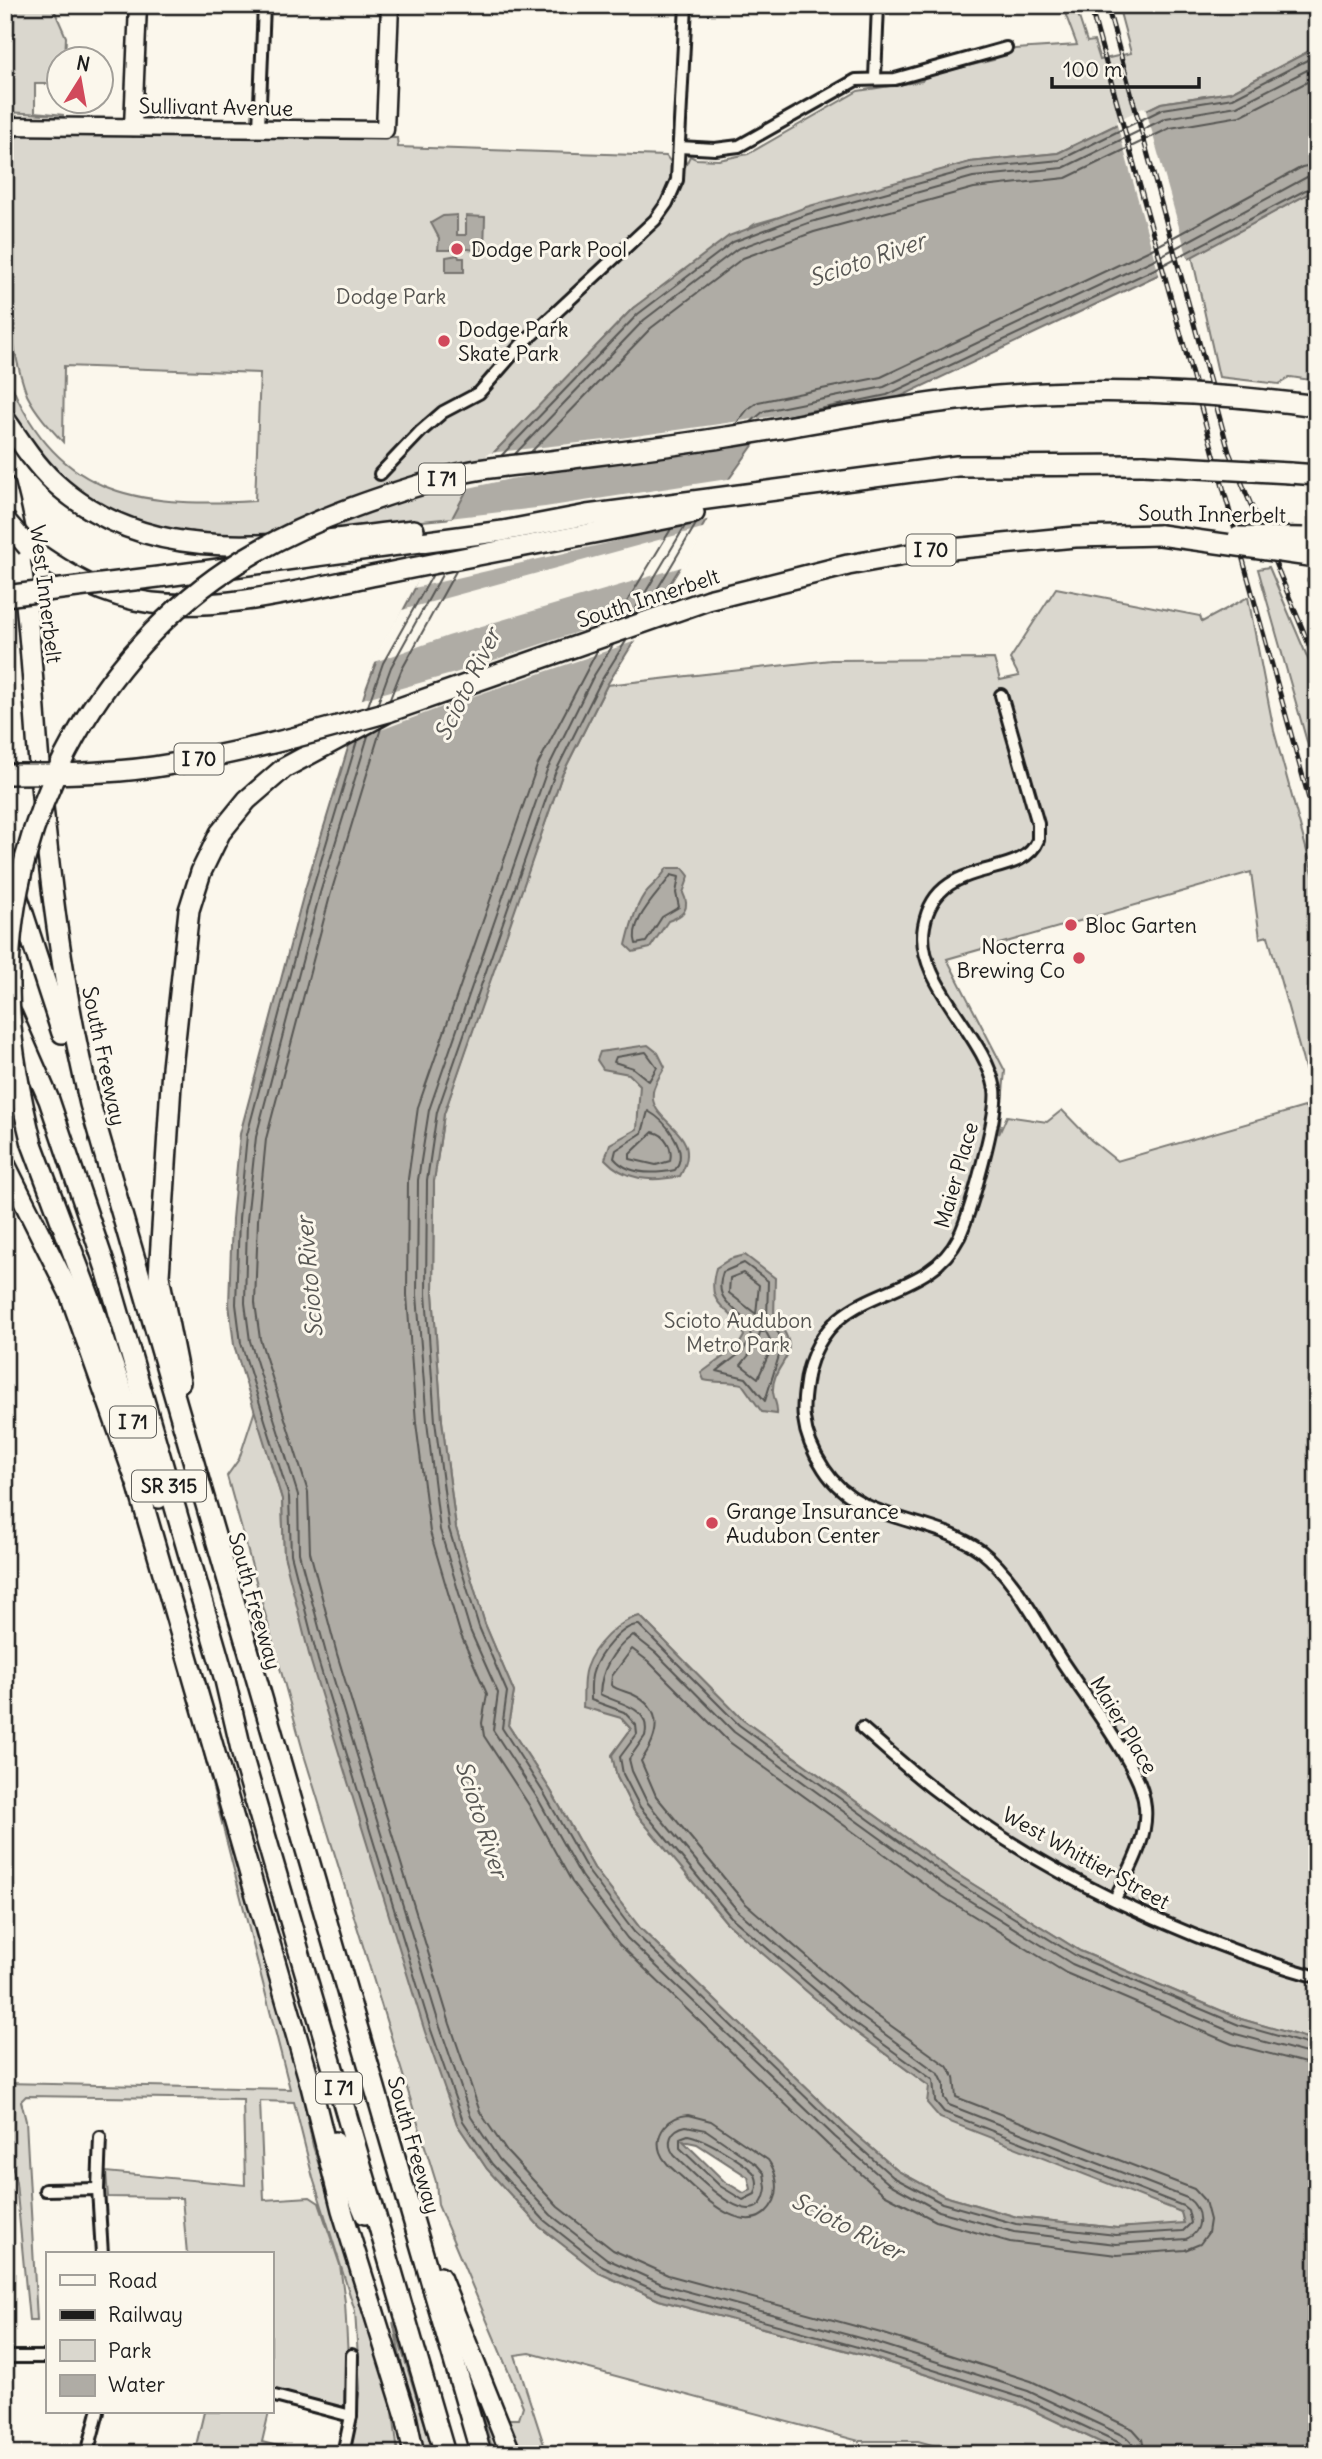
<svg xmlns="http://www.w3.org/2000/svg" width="1322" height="2459" font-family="Delius,sans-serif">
  <rect width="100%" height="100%" fill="#fbf7ec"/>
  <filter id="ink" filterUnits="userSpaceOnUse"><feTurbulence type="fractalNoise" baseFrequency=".0143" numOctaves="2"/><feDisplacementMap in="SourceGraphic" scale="14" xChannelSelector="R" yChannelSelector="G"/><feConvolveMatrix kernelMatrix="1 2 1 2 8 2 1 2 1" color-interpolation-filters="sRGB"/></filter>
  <g filter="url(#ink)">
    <!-- green -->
    <g fill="#dad7ce" stroke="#7b7a75" stroke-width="2" fill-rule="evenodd">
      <polygon points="5,5 52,5 66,37 65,59 60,60 59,84 35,84 35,112 64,115 5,112"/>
      <path d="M1062 5H1075L1087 42 1094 41 1100 60 1131 53 1118 5H1317V47L1231 92 1161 103 1058 153 970 162 755 224 633 308 478 469 453 518 254 537H188L117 514 68 484 46 462 5 401V369C52 496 134 508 255 501L260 373 64 366 63 442C50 428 36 413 27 395 0 322 8 233 8 155L16 137 27 133 397 138 398 147 666 156 681 175 690 156 696 159 719 160 748 154 858 91 922 81 925 76 994 60 996 55 1015 49 1077 45Z"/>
      <polygon points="1317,189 1317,381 1291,377 1279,384 1219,377 1192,256"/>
      <polygon points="1269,567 1317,680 1317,777 1258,569"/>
      <polygon points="1313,570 1317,570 1317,605 1307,580"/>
      <path d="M1056 588 1200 616 1202 622 1248 597 1274 731 1317 888V2041L1241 2019 1080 1951 955 1873 743 1720 640 1616 628 1619 621 1718 631 1729 612 1755 617 1777 634 1811 726 1922 846 2025 929 2086 1181 2212 1184 2224 1117 2228 1017 2217 944 2196 898 2171 846 2126 640 1928 594 1868 551 1791 508 1725 514 1692 485 1624 456 1528 442 1421 433 1293 434 1181 444 1114 488 985 562 775 607 685 831 660 994 659 1000 680 1019 676 1010 659ZM1251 872 1260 938 1268 936 1315 1104 1117 1161 1091 1140 1062 1110 1047 1122 1007 1116 999 1134 1005 1071 947 959Z"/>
      <polygon points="255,1410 282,1499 284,1555 457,2124 487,2169 540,2227 599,2273 659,2300 874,2358 1024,2406 1125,2454 964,2454 918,2441 859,2441 530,2353 515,2355 547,2454 519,2454 507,2419 519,2419 523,2406 438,2205 436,2182 305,1758 227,1476 239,1459"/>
      <polygon points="210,1705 277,1968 313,2146 392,2402 398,2454 348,2454 360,2389 355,2311 313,2178 294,2102 260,2101 264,2200 310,2197 319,2203 340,2265 345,2302 350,2396 346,2404 339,2408 271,2392 271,2254 187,2254 182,2198 108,2197 106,2172 245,2185 243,2099 26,2096 21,2101 26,2121 37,2320 29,2320 16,2183 5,2131 5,2083 290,2089 194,1714"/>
      <polygon points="393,2322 434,2454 420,2454"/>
      <polygon points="466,2363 506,2454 494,2454"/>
      <polygon points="204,2412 269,2412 262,2442 310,2454 194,2454"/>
    </g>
    <!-- water -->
    <g fill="#afaca5" stroke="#74726e" stroke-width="2" fill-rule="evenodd">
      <path d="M1317 47V189L1162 273 889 402 767 426 729 479 681 566 607 685 562 775 444 1114 434 1181 433 1293 442 1421 456 1528 485 1624 514 1692 508 1725 551 1791 594 1868 640 1928 846 2126 898 2171 944 2196 1017 2217 1117 2228 1184 2223 1181 2212 940 2118 927 2103 929 2086 846 2025 726 1922 634 1811 617 1777 612 1755 631 1729 621 1718 583 1707C584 1695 582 1679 586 1668 593 1647 618 1620 640 1616L743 1720 955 1873 1080 1951 1241 2019 1317 2041V2454H1125L1024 2406 874 2358 659 2300 599 2273 540 2227 487 2169 457 2124 425 2032 311 1662 284 1555 282 1499 234 1345 229 1304 232 1219 240 1134 305 889 366 689 377 660 478 469 633 308 729 236 806 207 970 162 1058 153 1161 103 1231 92ZM683 2141 697 2144 748 2177 751 2189 744 2193 724 2181Z"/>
      <polygon points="457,215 457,235 466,235 466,216 485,217 484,251 452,247 451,250 438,250 439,238 431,223 443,216"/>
      <polygon points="458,255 459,258 464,258 464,272 446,272 446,257"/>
      <path d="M667 868H683L689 876 683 893C691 909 683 916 668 921L650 948 633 952 626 945C630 929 636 902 648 890 655 883 661 878 667 868Z"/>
      <path d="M648 1045 658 1053 665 1067C661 1074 654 1084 653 1092 648 1125 707 1129 680 1176 652 1182 625 1181 605 1159L610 1144 637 1129 640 1085 629 1074 603 1069 597 1060 600 1052Z"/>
      <path d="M745 1255 775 1278 774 1318C809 1357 771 1360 773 1392 774 1400 778 1405 777 1414L762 1412 742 1384C729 1381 716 1383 704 1380L701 1373 738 1346 744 1336C733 1303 704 1312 716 1268L730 1259Z"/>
    </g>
    <!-- pier -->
    <g fill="#fbf7ec">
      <polygon points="1145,107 1189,262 1160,278 1116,121"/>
      <polygon points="908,397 889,405 769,430 759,443 510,479 464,489 475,467 489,453 614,439"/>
      <polygon points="734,478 711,519 414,588 429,557 539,535 432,551 449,518 545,507"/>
      <polygon points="706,527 685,566 448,636 372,663 402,610"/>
      <polygon points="661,604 639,640 450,704 346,743 359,700 455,673"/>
    </g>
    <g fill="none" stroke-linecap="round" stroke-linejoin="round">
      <!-- shore -->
      <g stroke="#575653" stroke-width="2">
        <polyline points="781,417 887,395 1159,267 1317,184"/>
        <polyline points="751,422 764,411 884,387 1155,259 1307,177 1317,175"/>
        <polyline points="736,424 748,409 758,402 881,377 1150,250 1302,167 1317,164"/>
        <polyline points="531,452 651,328 743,258 814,232 974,188 1066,178 1170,128 1240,116 1317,77"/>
        <polyline points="515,454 644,320 737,249 811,222 973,177 1063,168 1166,118 1237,106 1317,65"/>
        <polyline points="502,455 638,314 733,242 808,214 971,169 1060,160 1163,109 1233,98 1317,55"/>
        <polyline points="645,610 696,524"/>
        <polyline points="632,615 685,526"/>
        <polyline points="616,620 671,529"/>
        <path d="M626 641 601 681 555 773 437 1112 427 1180 426 1294 435 1421 449 1529 479 1627 507 1692 502 1728 545 1795 588 1871 634 1932 841 2131 893 2177 942 2203 1016 2224 1116 2235 1183 2231 1191 2223 1188 2210 1183 2206 944 2112 935 2101 933 2080 850 2020 731 1917 640 1807 623 1774 620 1757 637 1734 636 1725 624 1712 591 1700C591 1691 590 1680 593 1672 597 1656 622 1624 639 1625L739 1725 951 1879 1078 1957 1239 2025 1317 2047"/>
        <path d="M613 645 593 677 547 770 429 1110 418 1180 417 1295 427 1422 440 1530 470 1630 498 1693 493 1730 538 1799 581 1876 627 1938 835 2137 888 2183 939 2211 1014 2232 1116 2244 1186 2239C1204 2232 1203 2208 1187 2198L949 2105 944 2098V2084L939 2074 856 2013 738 1911 647 1802 632 1771 629 1759 645 1736C652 1706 617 1704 600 1694 601 1669 613 1650 633 1635L656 1653 734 1732 946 1886 1072 1964 1236 2034 1317 2056"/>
        <path d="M597 651 537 766 418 1107 408 1179 407 1295 416 1423 430 1532 460 1633 487 1694 482 1723 484 1736 529 1805 572 1882 619 1944 828 2145 884 2194 936 2221 1010 2242 1117 2255 1185 2250 1200 2244 1208 2233 1210 2220 1205 2201 1194 2189 956 2097 954 2077 947 2066 862 2005 745 1903 656 1796 641 1761C658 1737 666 1710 632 1694 625 1691 617 1690 611 1685L612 1676 632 1649 648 1661 728 1741 940 1895 1066 1973 1232 2044 1317 2066"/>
        <polyline points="390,699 401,671 456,571"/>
        <polyline points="378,703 391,667 443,573"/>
        <polyline points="368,706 383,663 432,576"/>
        <polyline points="381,728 330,896 266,1139 258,1220 255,1303 260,1339 308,1492 310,1552 337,1654 450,2024 480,2112 507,2152 558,2207 613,2250 668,2275 881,2333 1031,2381 1133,2429 1142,2439 1145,2454"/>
        <polyline points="368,736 320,893 256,1137 247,1220 245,1303 250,1341 298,1495 299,1553 327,1657 440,2027 471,2117 499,2159 551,2215 607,2259 664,2285 878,2343 1028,2391 1126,2437 1133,2444 1135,2454"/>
        <polyline points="357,741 312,891 247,1135 239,1219 236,1304 241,1343 289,1497 291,1554 318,1660 431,2030 463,2121 492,2164 545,2221 603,2267 661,2293 876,2352 1026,2399 1122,2444 1126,2454"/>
        <path d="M671 875 679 877 676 893 679 907 662 917 646 942 636 944C628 920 660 893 671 875Z"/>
        <polygon points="646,1052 657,1067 649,1081 633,1068 614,1062 616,1057"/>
        <path d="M648 1111C666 1121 690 1150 675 1170 655 1174 628 1175 614 1158L616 1150 642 1133Z"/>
        <path d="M653 1132C666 1134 673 1149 670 1161L656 1165 630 1159V1154Z"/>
        <path d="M744 1263 768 1281 767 1319 779 1334 782 1346 765 1401 746 1378 717 1371 743 1351 751 1337C747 1305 710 1308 723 1272Z"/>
        <polygon points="743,1273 759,1285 756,1314 729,1293 730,1278"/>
        <polygon points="760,1332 766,1332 773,1345 758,1378 741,1365 757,1345"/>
        <path d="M688 2115 711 2121 768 2160C776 2171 780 2188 774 2201 752 2244 706 2200 685 2180 677 2172 664 2164 660 2152 654 2133 669 2116 688 2115Z"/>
        <path d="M686 2126 706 2130 757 2165 764 2173 766 2188C759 2245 689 2169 674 2155 665 2142 671 2129 686 2126Z"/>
        <path d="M688 2135C704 2138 741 2160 753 2172 758 2178 758 2187 755 2194L743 2200 720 2186 680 2148V2138Z"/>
      </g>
      <!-- street casing -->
      <g stroke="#1c1c1c" stroke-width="16">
        <g id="street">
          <polyline points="875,78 878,5"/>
          <polyline points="259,128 264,5"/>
          <polyline points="679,147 715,149 739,146 856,80 895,79 1006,48"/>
          <polyline points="380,474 421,431 443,412 479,393 520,346 655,220 667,203 677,180 686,5"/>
          <path d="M1001 695 1038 824V840C1021 883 937 853 924 926 914 981 985 1034 995 1089 999 1112 970 1214 959 1237 923 1308 828 1278 807 1376 805 1390 802 1404 804 1418 806 1436 814 1454 824 1469 860 1525 932 1515 981 1551 1016 1578 1039 1627 1063 1663 1087 1699 1115 1735 1135 1774 1140 1784 1144 1796 1145 1807 1148 1840 1129 1870 1115 1899"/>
          <path d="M862 1728C885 1748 907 1768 931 1787 1044 1875 1180 1938 1317 1977"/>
          <polyline points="100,2137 98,2189 102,2254"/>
          <polyline points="45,2190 98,2189"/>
          <polyline points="5,2357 47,2357"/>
          <polyline points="271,2395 351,2416"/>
          <polyline points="87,2454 98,2412"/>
          <polyline points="343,2454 351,2416 352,2355"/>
        </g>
      </g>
      <!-- secondary casing -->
      <g stroke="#1c1c1c" stroke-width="21">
        <g id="secondary">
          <polyline points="5,126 385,130 390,5"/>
          <polyline points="133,127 138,5"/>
        </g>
      </g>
      <!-- highway casing -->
      <g stroke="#1c1c1c" stroke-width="24">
        <g id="highway">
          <path d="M5 419C20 441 34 463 54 482 153 574 293 542 414 530"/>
          <polyline points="1290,473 1317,475"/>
          <path d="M5 486C28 573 31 662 38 751 48 870 62 987 90 1104L481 2454"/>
          <path d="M28 547C67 575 104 597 152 603 229 611 312 587 387 573 490 552 592 534 694 513"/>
          <polyline points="166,576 503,531 587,515 957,466 1143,465"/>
          <polyline points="5,858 62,1033"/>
          <polyline points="12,1015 49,1100 107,1272 225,1680 244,1762 445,2454"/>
          <polyline points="32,1144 91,1301 159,1498"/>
          <polyline points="5,1164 70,1294 138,1486 311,2086 342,2210 406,2416 414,2454"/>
          <polyline points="180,1382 159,1276 172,1068 189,910 201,872 220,833 247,800 284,768 388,712 708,600 848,565 921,552 1075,537 1160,535"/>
          <polyline points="335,2142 365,2214"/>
          <polyline points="440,2277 511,2454"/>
        </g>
      </g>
      <!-- street -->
      <use href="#street" stroke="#fbf7ec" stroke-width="10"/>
      <!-- secondary -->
      <use href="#secondary" stroke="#fbf7ec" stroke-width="16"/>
      <!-- highway -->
      <use href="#highway" stroke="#fbf7ec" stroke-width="19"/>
      <!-- rail casing -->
      <g stroke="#1c1c1c" stroke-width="5">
        <g id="rail">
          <polyline points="1090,5 1317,828"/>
          <polyline points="1107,5 1229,452 1317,664"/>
        </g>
      </g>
      <!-- rail -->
      <use href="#rail" stroke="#fbf7ec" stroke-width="2.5" stroke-dasharray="8" stroke-linecap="butt"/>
      <!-- highway-bridge casing -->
      <g stroke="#1c1c1c" stroke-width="24" stroke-linecap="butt">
        <g id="highway-bridge">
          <polyline points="1143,465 1290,473"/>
          <polyline points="5,520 28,547"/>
          <polyline points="1160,535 1309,556"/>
          <polyline points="1238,537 1304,538"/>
          <polyline points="5,596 166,576"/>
          <path d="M5 774C55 774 105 774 154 767 234 755 310 734 388 712"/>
          <path d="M32 1144C19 1092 9 1040 9 986 7 814 105 637 256 552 317 517 387 494 454 475 482 467 513 466 542 462 603 454 665 447 727 437 817 423 907 403 998 396 1105 387 1211 392 1317 406"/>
        </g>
      </g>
      <!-- highway-bridge -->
      <use href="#highway-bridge" stroke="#fbf7ec" stroke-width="19"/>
    </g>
  </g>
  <!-- markers -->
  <g fill="#d1495b" stroke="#fbf7ec" stroke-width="2.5">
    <circle cx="457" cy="249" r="7"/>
    <circle cx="444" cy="341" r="7"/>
    <circle cx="1071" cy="925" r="7"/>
    <circle cx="1079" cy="958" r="7"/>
    <circle cx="712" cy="1523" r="7"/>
  </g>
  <g text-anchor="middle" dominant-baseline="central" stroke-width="6" stroke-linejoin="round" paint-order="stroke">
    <!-- shield labels -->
    <g fill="#fbf7ec" stroke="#5f5e5a" stroke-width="2">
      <rect x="419" y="463.5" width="46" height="31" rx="5"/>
      <rect x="906.5" y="534.5" width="49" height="31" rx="5"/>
      <rect x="174.5" y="743.5" width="49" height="31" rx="5"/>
      <rect x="110" y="1406.5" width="46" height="31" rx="5"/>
      <rect x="132" y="1470.5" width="74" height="31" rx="5"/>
      <rect x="316" y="2072.5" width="46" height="31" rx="5"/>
    </g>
    <g font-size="19" font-weight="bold" fill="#1c1c1c">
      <text x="442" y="479">I 71</text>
      <text x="931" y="550">I 70</text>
      <text x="199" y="759">I 70</text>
      <text x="133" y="1422">I 71</text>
      <text x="169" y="1486">SR 315</text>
      <text x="339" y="2088">I 71</text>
    </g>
    <!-- street labels -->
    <g font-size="21" fill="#1c1c1c" stroke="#fbf7ec">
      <text transform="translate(216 107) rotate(1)">Sullivant Avenue</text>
      <text transform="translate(1212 514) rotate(1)">South Innerbelt</text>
      <text transform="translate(46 594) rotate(83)">West Innerbelt</text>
      <text transform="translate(648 598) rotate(-18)">South Innerbelt</text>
      <text transform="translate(104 1056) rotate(78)">South Freeway</text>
      <text transform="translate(956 1175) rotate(-74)">Maier Place</text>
      <text transform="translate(255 1601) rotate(74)">South Freeway</text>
      <text transform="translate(1124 1725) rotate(59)">Maier Place</text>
      <text transform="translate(1086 1858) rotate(29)">West Whittier Street</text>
      <text transform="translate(414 2145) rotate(74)">South Freeway</text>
    </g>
    <!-- poi labels -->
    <g font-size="21" fill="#1c1c1c" stroke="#fbf7ec" text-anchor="start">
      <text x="471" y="249">Dodge Park Pool</text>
      <text x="458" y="329">Dodge Park<tspan x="458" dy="24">Skate Park</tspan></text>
      <text x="1085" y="925">Bloc Garten</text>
      <text x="1065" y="946" text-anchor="end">Nocterra<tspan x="1065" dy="24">Brewing Co</tspan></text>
      <text x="726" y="1511">Grange Insurance<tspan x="726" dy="24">Audubon Center</tspan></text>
    </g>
    <!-- park labels -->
    <g font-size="21" fill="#555451" stroke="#fbf7ec">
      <text x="391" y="296">Dodge Park</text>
      <text x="738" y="1320">Scioto Audubon<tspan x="738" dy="24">Metro Park</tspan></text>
    </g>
    <!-- water labels -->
    <g font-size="23" font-style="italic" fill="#575653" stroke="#fbf7ec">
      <text transform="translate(867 259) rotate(-19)">Scioto River</text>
      <text transform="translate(467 684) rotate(-64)">Scioto River</text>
      <text transform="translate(309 1277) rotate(-95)">Scioto River</text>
      <text transform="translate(482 1819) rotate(72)">Scioto River</text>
      <text transform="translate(848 2226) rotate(27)">Scioto River</text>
    </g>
  </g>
  <!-- margin -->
  <rect width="1322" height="2459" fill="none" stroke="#fbf7ec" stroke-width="28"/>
  <rect x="14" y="14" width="1294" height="2431" fill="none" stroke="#1c1c1c" stroke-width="2.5" filter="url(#ink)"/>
  <!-- legend -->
  <rect x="46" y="2252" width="228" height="161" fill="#fbf7ec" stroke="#a29f99" stroke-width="2"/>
  <rect x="60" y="2275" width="35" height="10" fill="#fbf7ec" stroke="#a29f99" stroke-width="2"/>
  <text x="108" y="2288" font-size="21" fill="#1c1c1c">Road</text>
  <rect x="60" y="2310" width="35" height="10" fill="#1c1c1c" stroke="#a29f99" stroke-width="2"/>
  <text x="108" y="2322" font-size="21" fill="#1c1c1c">Railway</text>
  <rect x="60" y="2340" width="35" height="21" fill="#dad7ce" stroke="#a29f99" stroke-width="2"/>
  <text x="108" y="2358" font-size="21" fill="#1c1c1c">Park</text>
  <rect x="60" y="2375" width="35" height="21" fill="#afaca5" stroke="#a29f99" stroke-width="2"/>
  <text x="108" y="2392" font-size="21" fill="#1c1c1c">Water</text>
  <!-- north arrow -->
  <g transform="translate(80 80) rotate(11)"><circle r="33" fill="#fbf7ec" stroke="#a29f99" stroke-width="2"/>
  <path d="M0-5L12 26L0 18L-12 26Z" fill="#d1495b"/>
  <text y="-10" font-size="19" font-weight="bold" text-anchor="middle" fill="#1c1c1c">N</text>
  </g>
  <!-- scale -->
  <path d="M1052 77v10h147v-10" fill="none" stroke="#1c1c1c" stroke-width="3.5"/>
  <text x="1063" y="77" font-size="21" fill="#1c1c1c" stroke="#fbf7ec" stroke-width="5" paint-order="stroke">100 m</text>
</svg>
